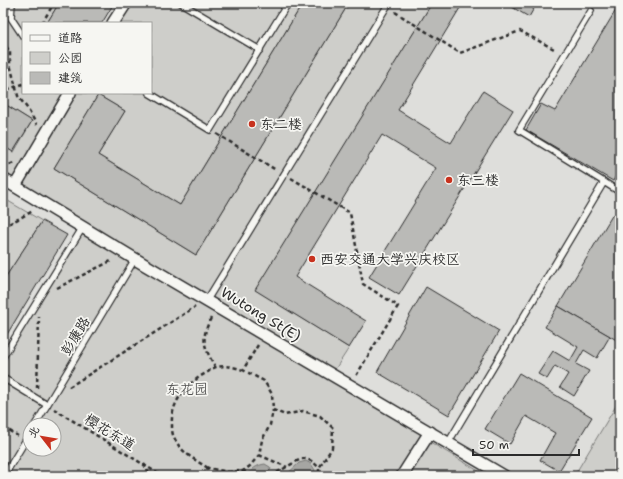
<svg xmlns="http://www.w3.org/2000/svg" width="623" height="479" font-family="'Shantell Sans','LXGW WenKai TC',sans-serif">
  <rect width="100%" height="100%" fill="#eeeeea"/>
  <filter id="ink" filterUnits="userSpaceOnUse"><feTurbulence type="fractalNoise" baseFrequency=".025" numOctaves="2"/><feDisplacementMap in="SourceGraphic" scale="8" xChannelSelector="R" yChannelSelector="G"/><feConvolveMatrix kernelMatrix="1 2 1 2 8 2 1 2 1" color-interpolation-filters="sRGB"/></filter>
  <g filter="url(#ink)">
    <!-- built -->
    <path fill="#dededb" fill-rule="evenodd" d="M3 3H620V476H3ZM23 23H151V93H23ZM30 425H54V449H30Z"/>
    <!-- green -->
    <g fill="#cececa" stroke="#7c7c7a" fill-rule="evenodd">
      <path d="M3 3H59L47 23H23V93H151V23H113L126 3H303L180 205 98 155 125 111 98 95 54 168 196 255 349 3H432L256 290 349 348 332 374 430 432 425 439 487 476H3V357L83 227 3 179V146L14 152 32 121 3 103ZM30 425H54V449H30Z"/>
      <polygon points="3,198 42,221 3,281"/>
      <polygon points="620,399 620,476 574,476"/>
    </g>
    <!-- water -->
    <g fill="#a6a6a3" stroke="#757573">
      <polygon points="306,461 311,464 315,470 312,476 285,476 299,463"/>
      <path d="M265 464 270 467 271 469 265 476H248C251 469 257 465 265 464Z"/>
    </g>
    <!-- building -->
    <g fill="#babab7" stroke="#2b2b2b">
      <polygon points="59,3 114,3 102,23 47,23"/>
      <polygon points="303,3 349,3 196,255 54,168 98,95 125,111 98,155 180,205"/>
      <polygon points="432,3 463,3 398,110 451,143 483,91 513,110 399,295 369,277 436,168 382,135 295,277 366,321 349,348 255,290"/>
      <polygon points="505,3 537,3 529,17"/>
      <polygon points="616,3 620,3 620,169 613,181 526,130 541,104 555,111 619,5"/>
      <polygon points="3,103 32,121 13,152 3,146"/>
      <polygon points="613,214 620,218 620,342 558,306"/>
      <polygon points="42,221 67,235 3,341 3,281"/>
      <polygon points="426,287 499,331 449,415 377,372"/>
      <polygon points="558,306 610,336 597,358 584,350 576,364 589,371 574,396 560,387 568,374 555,366 547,379 538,374 553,351 570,361 578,347 545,327"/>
      <polygon points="519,373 592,417 559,471 540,460 555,433 526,416 510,444 485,429"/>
    </g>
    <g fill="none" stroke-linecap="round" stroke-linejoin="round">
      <!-- service casing -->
      <g stroke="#2b2b2b" stroke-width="8">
        <g id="service">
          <polyline points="12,3 11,18 23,36"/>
          <polyline points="181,3 260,50"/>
          <polyline points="591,11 519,130 604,182"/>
          <polyline points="149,93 210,130 288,3"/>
          <polyline points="207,300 389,3"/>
          <polyline points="3,357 83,227"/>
          <polyline points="3,378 47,405"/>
          <polyline points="35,425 135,259"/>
          <polyline points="448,443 604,182 620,192"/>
          <polyline points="4,476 30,433"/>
        </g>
      </g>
      <!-- minor casing -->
      <g stroke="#2b2b2b" stroke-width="14">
        <g id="minor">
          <polyline points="113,23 126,3"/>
          <polyline points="3,179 135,259 504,476"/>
          <polyline points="15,186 70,93"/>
          <polyline points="402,476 430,432"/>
        </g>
      </g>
      <!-- path -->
      <g stroke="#2b2b2b" stroke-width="2.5" stroke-dasharray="4 3" stroke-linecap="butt">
        <polyline points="395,12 460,53 520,31 556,50"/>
        <polyline points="42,23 54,3"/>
        <polyline points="6,27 4,31 3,42 10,52 10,64 18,96 27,108 37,125"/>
        <polyline points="3,96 9,89 23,84"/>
        <polyline points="217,134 276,170"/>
        <polyline points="3,167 14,163"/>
        <polyline points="291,178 350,213 363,284 398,306 356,376"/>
        <polyline points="3,227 33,211"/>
        <polyline points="57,288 113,260"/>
        <path d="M211 318C200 340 204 346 215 367"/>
        <polyline points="258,345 243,370 264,381 272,394 273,410 285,415 303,411 320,416 333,428 332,448 319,468 319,476"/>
        <polyline points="69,387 195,307"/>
        <polyline points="37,388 39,317"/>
        <polyline points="54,409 162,476"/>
        <polyline points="3,427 18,436"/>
        <polyline points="259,455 287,467"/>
        <polyline points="144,464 150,476"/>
        <path d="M208 468C195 460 180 452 174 437 172 434 172 429 172 425 170 402 188 382 208 372 210 370 213 368 216 367 224 365 235 367 243 370"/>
        <polyline points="228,472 244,471 255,476"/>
        <polyline points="203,476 208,468 228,472 231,476"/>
        <polyline points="236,476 250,466 259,455 262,440 270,425 273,410"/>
        <path d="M271 476C277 473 299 459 302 459 309 458 315 463 319 468"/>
      </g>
      <!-- service -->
      <use href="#service" stroke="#f6f6f2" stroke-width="5.5"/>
      <!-- minor -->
      <use href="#minor" stroke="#f6f6f2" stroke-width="11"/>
    </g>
  </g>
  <!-- markers -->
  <g fill="#c8321e" stroke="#f6f6f2" stroke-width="1.5">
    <circle cx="252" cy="124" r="4"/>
    <circle cx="449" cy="180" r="4"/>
    <circle cx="312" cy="259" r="4"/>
  </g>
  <g text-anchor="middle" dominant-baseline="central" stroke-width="3.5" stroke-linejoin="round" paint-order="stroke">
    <!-- poi labels -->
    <g font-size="14" fill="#2b2b2b" stroke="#f6f6f2" text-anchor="start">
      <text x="260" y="124">东二楼</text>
      <text x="457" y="180">东三楼</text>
      <text x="320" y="259">西安交通大学兴庆校区</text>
    </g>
    <!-- street labels -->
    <g font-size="14" fill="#2b2b2b" stroke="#f6f6f2">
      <text transform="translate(261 314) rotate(31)">Wutong St(E)</text>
      <text transform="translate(75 336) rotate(-59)">彭康路</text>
      <text transform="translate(110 432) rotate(31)">樱花东道</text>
    </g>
    <!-- park labels -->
    <g font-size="14" fill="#545453" stroke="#f6f6f2">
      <text x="187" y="389">东花园</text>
    </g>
  </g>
  <!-- margin -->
  <rect width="623" height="479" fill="none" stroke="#f6f6f2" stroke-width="16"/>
  <rect x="8" y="8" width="607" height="463" fill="none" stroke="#2b2b2b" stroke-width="1.5" filter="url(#ink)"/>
  <!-- legend -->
  <rect x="22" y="22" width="130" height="72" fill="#f6f6f2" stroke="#a5a5a2"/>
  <rect x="30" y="35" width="20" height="6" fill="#f6f6f2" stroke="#a5a5a2"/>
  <text x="58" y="42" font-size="12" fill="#2b2b2b">道路</text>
  <rect x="30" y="52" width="20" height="12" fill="#cececa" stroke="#a5a5a2"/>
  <text x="58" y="62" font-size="12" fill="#2b2b2b">公园</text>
  <rect x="30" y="72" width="20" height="12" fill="#babab7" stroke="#a5a5a2"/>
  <text x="58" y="82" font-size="12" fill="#2b2b2b">建筑</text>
  <!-- north arrow -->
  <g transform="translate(42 437) rotate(301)"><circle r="19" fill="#f6f6f2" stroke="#a5a5a2"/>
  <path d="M0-3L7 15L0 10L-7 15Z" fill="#c8321e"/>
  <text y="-6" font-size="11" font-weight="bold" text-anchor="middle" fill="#2b2b2b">北</text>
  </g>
  <!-- scale -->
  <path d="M473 449v6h106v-6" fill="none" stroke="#2b2b2b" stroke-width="2"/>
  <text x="479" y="449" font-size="12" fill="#2b2b2b" stroke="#f6f6f2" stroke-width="3" paint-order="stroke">50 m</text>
</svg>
